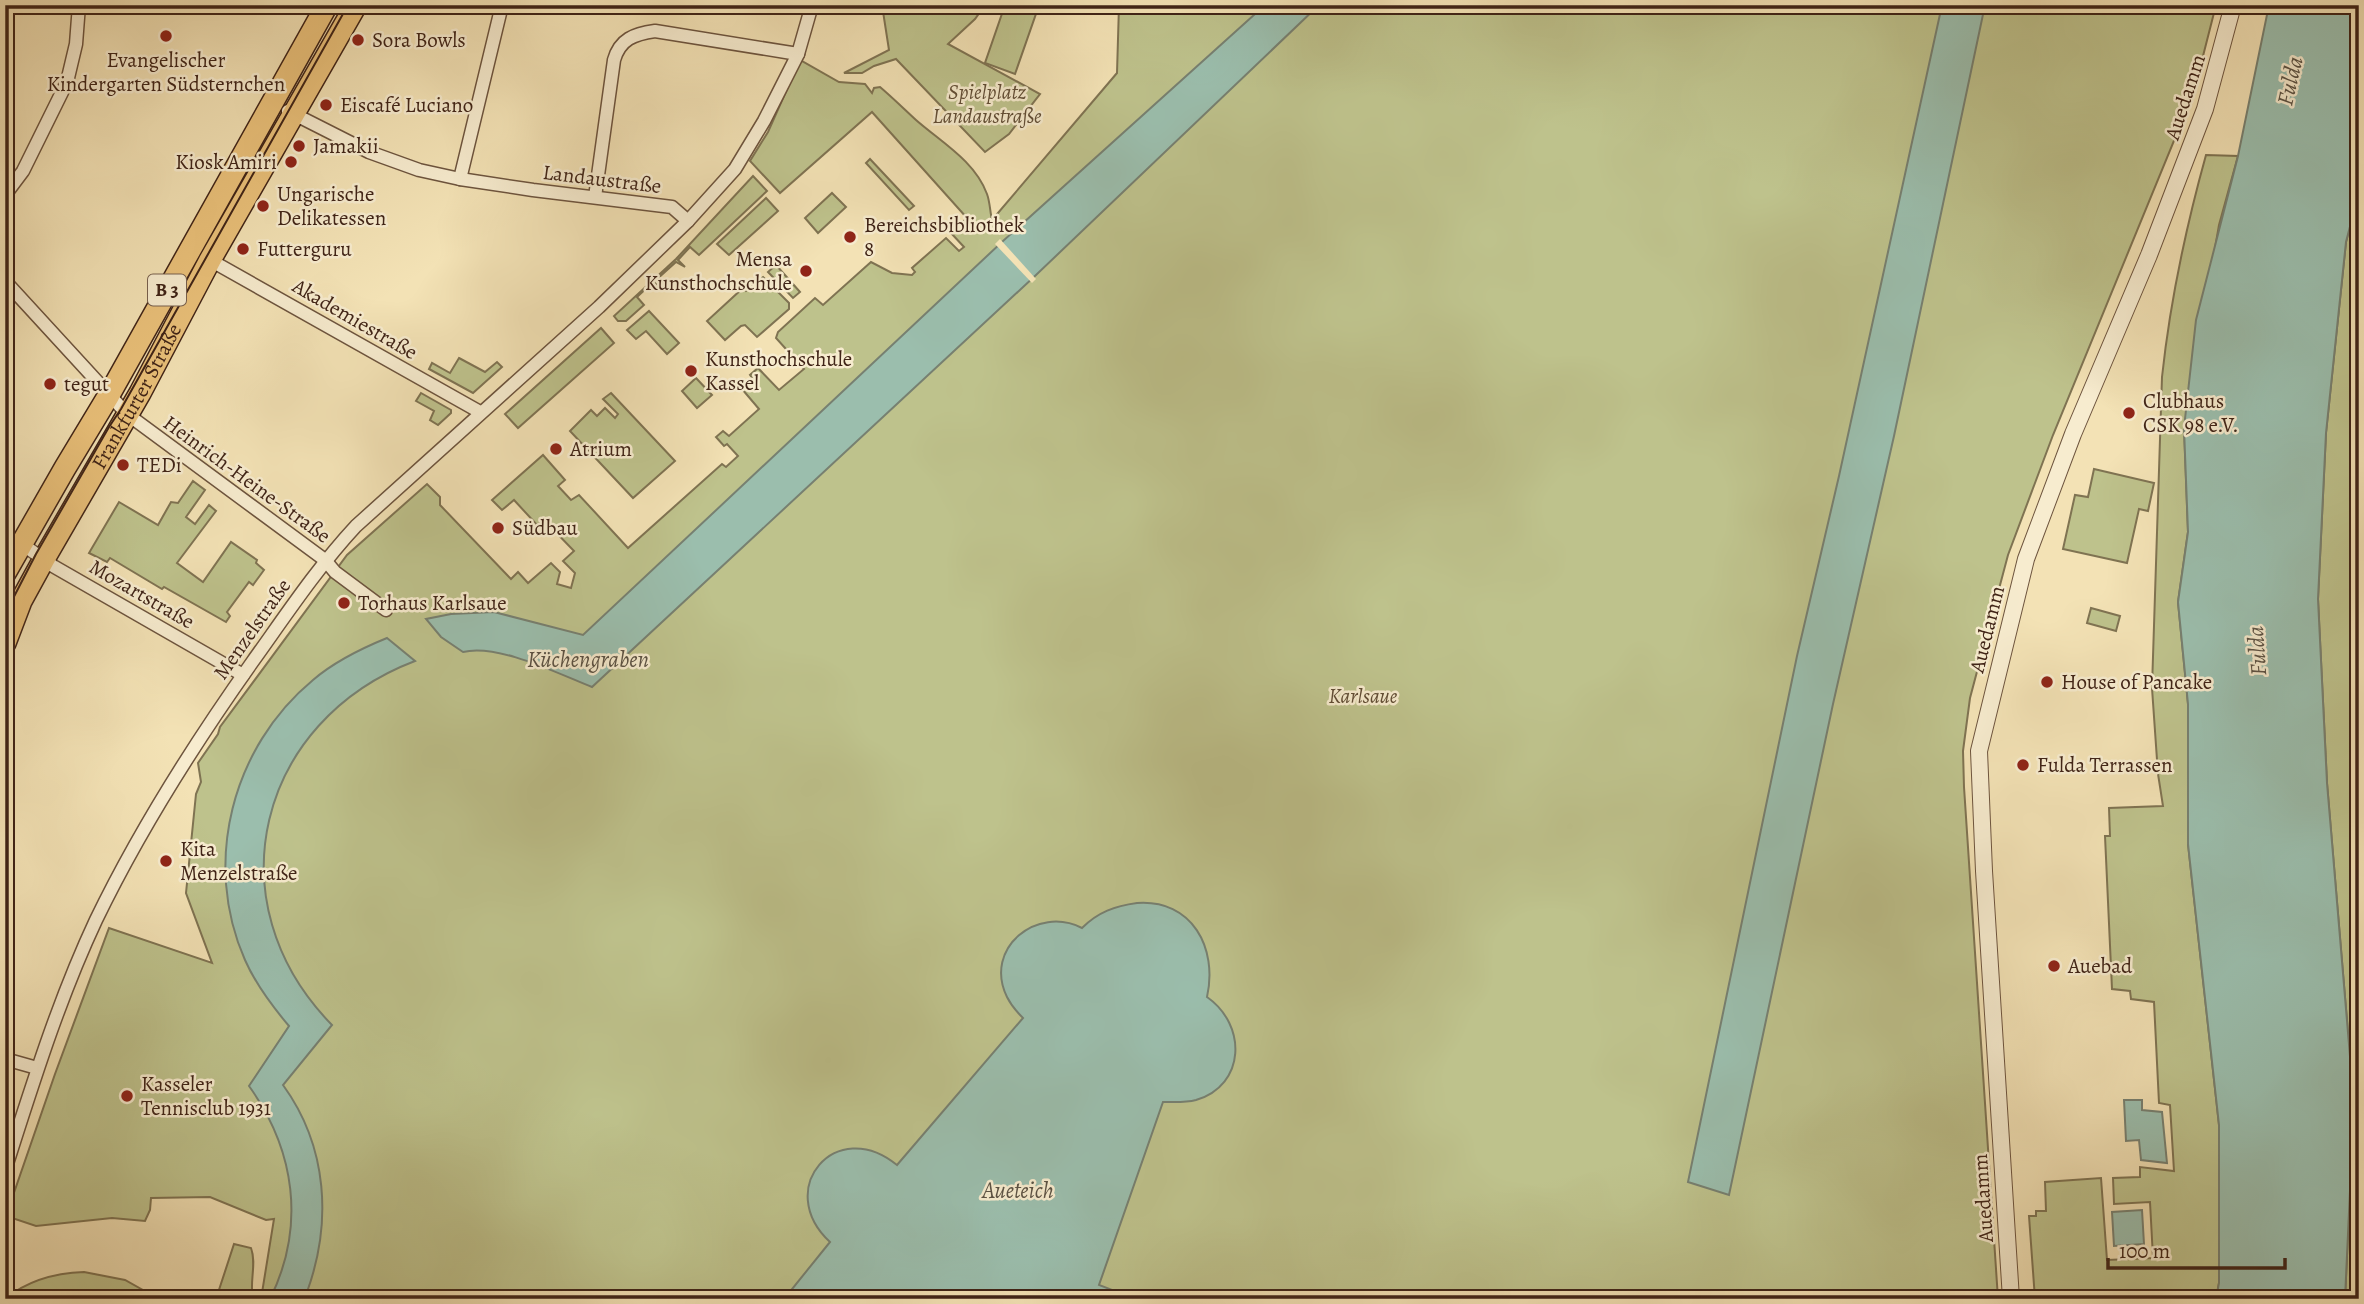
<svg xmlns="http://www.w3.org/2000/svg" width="2364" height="1304" font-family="Alegreya,serif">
  <rect width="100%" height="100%" fill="#f3e2b5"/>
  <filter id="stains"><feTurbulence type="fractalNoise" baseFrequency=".00286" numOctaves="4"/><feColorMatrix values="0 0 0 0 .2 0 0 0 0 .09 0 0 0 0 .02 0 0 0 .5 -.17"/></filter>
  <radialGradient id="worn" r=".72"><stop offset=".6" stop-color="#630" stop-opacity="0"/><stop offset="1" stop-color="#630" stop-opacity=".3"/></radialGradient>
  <!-- green -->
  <g fill="#bec28c" stroke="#7f7352" stroke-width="2">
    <polygon points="882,5 985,5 975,19 948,44 1040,94 1009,134 985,152 896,59 874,66 862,73 844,73 889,50"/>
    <polygon points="1005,5 1030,5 1038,8 1015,74 985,63"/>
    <path d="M1119 5H2216L2202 60 2185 114 2053 435 2008 555 1970 698 1963 751 1964 787 1998 1299H261L274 1219 266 1220 210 1197 151 1198 150 1210 145 1221 112 1218 36 1226 9 1217 7 1213 55 1074 109 928 212 963 186 893 196 794 201 782 198 763 218 734 220 727 347 555 427 484 440 497V505L511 579 518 572 528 583 551 563 560 572 557 584 571 588 575 573 563 561 574 551 544 520 537 525 514 500 502 510 492 500 543 455 565 480 558 486 571 500 579 495 628 548 722 464 726 467 738 456 727 444 724 446 716 437 723 431 729 436 759 409 742 389 753 379 750 375 758 368 779 390 804 369 776 338 778 332 815 298 823 305 871 262 892 273 912 275 915 272 912 268 946 238 959 251 964 247 951 233 967 218 872 112 780 193 750 161 768 132 800 60 839 82 865 84 872 93 874 88 880 87C893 98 904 109 916 120 941 142 975 161 987 194 990 202 990 212 992 220L1117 73Z"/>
    <path d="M2206 155 2238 156 2219 225 2184 428 2188 532 2178 602 2188 704V844L2219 1125V1283L2216 1299H2035L2029 1216H2036V1211H2046L2045 1182 2101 1178 2107 1260 2153 1258 2150 1202 2114 1204 2113 1178 2140 1177V1167L2174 1171 2170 1105 2159 1103 2154 1002 2131 999 2130 991 2112 989 2105 836H2110L2109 808 2163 806 2158 774 2152 688 2162 377C2170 302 2186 227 2206 155Z"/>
    <polygon points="870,159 914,206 909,210 866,163"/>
    <polygon points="753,176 767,191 699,255 690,247 678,260 685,267 676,262 656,280 662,288 653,282 637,297 644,305 626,321 618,321 614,316 676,259"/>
    <polygon points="2359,192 2359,423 2357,431 2359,432 2359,1299 2345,1299 2354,1104 2327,783 2318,599 2326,433 2346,242"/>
    <polygon points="832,193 846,207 818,233 805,218"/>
    <polygon points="766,198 778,211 729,255 717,244"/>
    <polygon points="776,265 800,292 793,298 768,272"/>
    <polygon points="763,277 789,303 789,309 757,337 745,325 741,326 725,340 707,321 743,288 746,291"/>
    <polygon points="649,311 679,343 667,354 646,331 636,339 627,330"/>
    <polygon points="601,328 614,343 518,428 505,414"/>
    <polygon points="459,358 485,372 497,362 502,367 473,393 429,369 432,363 450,373"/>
    <polygon points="696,378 712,395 697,408 682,391"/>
    <polygon points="421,393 451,410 451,413 438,425 430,420 434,411 416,401"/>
    <polygon points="611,393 675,461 633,498 570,431 591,410 597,416 605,408 615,418 618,414 603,399"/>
    <polygon points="2094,469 2154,483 2148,511 2139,509 2127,563 2063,549 2075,495 2088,497"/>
    <polygon points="193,481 205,490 186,517 195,524 209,505 216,511 177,563 203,582 231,542 257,560 256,563 264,570 253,585 249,582 227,612 230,616 226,622 164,587 162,589 110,558 107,562 89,553 119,502 158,525 171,502 178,503"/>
    <polygon points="2091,608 2120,616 2116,631 2087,623"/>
    <path d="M234 1244 251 1248C257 1264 249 1282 253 1299H216Z"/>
    <path d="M84 1272 125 1280 159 1299 84 1297 5 1299C28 1280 55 1273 84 1272Z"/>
  </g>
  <!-- water -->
  <g fill="#9bbead" stroke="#778071" stroke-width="2">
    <path d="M1265 5H1319L1036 275 592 687C559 674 497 643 463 652L441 637 426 619 451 614 494 612 583 635 1003 241Z"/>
    <polygon points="1942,5 1985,5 1894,436 1833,704 1729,1195 1688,1182 1797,656 1839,476"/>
    <polygon points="2269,5 2359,5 2359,192 2346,242 2326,433 2318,599 2327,783 2354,1104 2345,1299 2216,1299 2219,1283 2219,1125 2188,844 2188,704 2178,602 2188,532 2184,428 2196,320 2238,156"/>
    <path d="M387 638 415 661C257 721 212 903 332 1025L283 1085C328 1147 332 1223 307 1292L314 1299H270C306 1226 295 1150 249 1086L289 1026C272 1006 256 985 245 960 202 863 232 747 313 680 335 661 360 649 387 638Z"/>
    <path d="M1137 903C1192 899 1218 948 1207 997 1247 1025 1246 1085 1196 1100 1185 1103 1174 1102 1163 1102L1099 1285 1115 1291 1124 1299H784L830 1242C773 1189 836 1115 897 1165L1023 1018C1017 1012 1011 1005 1007 997 983 948 1037 905 1082 928 1098 912 1115 906 1137 903Z"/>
    <polygon points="2124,1100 2142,1100 2142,1110 2162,1112 2167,1163 2141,1160 2139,1140 2126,1141"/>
    <polygon points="2142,1210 2144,1244 2114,1246 2112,1212"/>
  </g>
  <!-- pier -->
  <polygon fill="#f3e2b5" points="1000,239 1036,279 1032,283 995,244"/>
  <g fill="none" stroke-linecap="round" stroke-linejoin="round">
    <!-- minor casing -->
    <g stroke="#6d543e" stroke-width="15">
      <g id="minor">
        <polyline points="288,111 369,152 419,170 460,179 533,190 672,207 688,221"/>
        <polyline points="460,179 502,5"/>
        <polyline points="5,195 23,171 67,82 76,44 79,5"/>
        <path d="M595 197 614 60C620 39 634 34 655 31L798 54"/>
        <polyline points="210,260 480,412"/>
        <polyline points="5,281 127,414 325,560 335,572 386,610"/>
        <polyline points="22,544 53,566 243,675"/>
        <polyline points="5,1059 37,1068"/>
        <path d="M5 1170C32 1086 58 1001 96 920 140 829 194 744 253 661 286 615 317 568 356 526L599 307 688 221 735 169 764 121 798 54 812 5"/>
      </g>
    </g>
    <!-- tertiary casing -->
    <g stroke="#6d543e" stroke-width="18">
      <polyline id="tertiary" points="2011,1299 1984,871 1979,751 2026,559 2073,434 2149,255 2205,109 2233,5"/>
    </g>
    <!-- primary casing -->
    <g stroke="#402417" stroke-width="24">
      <g id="primary">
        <polyline points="5,573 65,468 109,395 327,5"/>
        <path id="s1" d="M5 643 21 601 44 559 140 393 210 260 356 5"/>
      </g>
    </g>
    <!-- minor -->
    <use href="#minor" stroke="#f7eccf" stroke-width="12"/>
    <!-- tertiary -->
    <use href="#tertiary" stroke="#f7eccf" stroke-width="16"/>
    <!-- primary -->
    <use href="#primary" stroke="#eac17a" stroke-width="21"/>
    <!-- tram -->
    <polyline stroke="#402417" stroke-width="2" points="5,614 36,554 109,427 121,409 348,5"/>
  </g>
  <!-- markers -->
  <g fill="#8f2418" stroke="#f7eccf" stroke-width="2.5">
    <circle cx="166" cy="36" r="7"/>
    <circle cx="358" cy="40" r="7"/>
    <circle cx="326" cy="105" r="7"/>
    <circle cx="299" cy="146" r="7"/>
    <circle cx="291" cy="162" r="7"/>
    <circle cx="263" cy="206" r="7"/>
    <circle cx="850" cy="237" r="7"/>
    <circle cx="243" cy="249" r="7"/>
    <circle cx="806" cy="271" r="7"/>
    <circle cx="691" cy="371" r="7"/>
    <circle cx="50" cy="384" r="7"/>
    <circle cx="2129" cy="413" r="7"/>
    <circle cx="556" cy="449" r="7"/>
    <circle cx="123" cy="465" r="7"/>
    <circle cx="498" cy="528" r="7"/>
    <circle cx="344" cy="603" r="7"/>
    <circle cx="2047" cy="682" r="7"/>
    <circle cx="2023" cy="765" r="7"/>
    <circle cx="166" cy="861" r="7"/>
    <circle cx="2054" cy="966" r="7"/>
    <circle cx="127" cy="1096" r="7"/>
  </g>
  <g text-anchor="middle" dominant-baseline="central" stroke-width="5" stroke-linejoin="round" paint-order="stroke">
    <!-- shield labels -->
    <rect fill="#f7eccf" stroke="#77604e" stroke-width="2" x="148" y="274.5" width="38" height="31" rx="5"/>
    <g font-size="19" font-weight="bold" fill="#402417">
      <text x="167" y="290">B 3</text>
    </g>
    <!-- poi labels -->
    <g font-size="21" fill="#402417" stroke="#f7eccf" text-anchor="start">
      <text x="372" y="40">Sora Bowls</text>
      <text x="166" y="60" text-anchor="middle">Evangelischer<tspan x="166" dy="24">Kindergarten Südsternchen</tspan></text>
      <text x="340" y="105">Eiscafé Luciano</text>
      <text x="313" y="146">Jamakii</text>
      <text x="277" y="162" text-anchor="end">Kiosk Amiri</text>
      <text x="277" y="194">Ungarische<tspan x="277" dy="24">Delikatessen</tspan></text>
      <text x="864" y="225">Bereichsbibliothek<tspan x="864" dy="24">8</tspan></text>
      <text x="257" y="249">Futterguru</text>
      <text x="792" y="259" text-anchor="end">Mensa<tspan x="792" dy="24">Kunsthochschule</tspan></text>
      <text x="705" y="359">Kunsthochschule<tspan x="705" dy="24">Kassel</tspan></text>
      <text x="64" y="384">tegut</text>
      <text x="2143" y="401">Clubhaus<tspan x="2143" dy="24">CSK 98 e.V.</tspan></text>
      <text x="570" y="449">Atrium</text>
      <text x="137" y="465">TEDi</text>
      <text x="512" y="528">Südbau</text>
      <text x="358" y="603">Torhaus Karlsaue</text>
      <text x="2061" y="682">House of Pancake</text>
      <text x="2037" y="765">Fulda Terrassen</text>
      <text x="180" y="849">Kita<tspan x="180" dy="24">Menzelstraße</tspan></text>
      <text x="2068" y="966">Auebad</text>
      <text x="141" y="1084">Kasseler<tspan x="141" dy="24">Tennisclub 1931</tspan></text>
    </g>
    <!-- park labels -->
    <g font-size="21" font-style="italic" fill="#604c34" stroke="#f7eccf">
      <text x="987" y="92">Spielplatz<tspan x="987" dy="24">Landaustraße</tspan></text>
      <text x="1363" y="696">Karlsaue</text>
    </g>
    <!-- street labels -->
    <g font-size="21" fill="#402417" stroke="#f7eccf">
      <text transform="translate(2185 97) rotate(-72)">Auedamm</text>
      <text transform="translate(602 179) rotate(7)">Landaustraße</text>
      <text transform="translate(355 319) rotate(30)">Akademiestraße</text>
      <text stroke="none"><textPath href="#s1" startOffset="280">Frankfurter Straße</textPath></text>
      <text transform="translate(247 479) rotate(36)">Heinrich-Heine-Straße</text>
      <text transform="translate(142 594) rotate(30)">Mozartstraße</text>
      <text transform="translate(252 629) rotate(-55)">Menzelstraße</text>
      <text transform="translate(1987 629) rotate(-76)">Auedamm</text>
      <text transform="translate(1983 1198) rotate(-94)">Auedamm</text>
    </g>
    <!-- water labels -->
    <g font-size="23" font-style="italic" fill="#5b5244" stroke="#f7eccf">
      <text transform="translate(2290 81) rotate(-77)">Fulda</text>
      <text transform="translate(2257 651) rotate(-94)">Fulda</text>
      <text x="588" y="659">Küchengraben</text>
      <text x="1018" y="1190">Aueteich</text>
    </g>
  </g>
  <!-- margin -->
  <rect width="2364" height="1304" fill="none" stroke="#f3e2b5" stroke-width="28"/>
  <rect x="7" y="7" width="2350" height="1290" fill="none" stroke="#402417" stroke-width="3.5"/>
  <rect x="14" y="14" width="2336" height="1276" fill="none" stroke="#402417" stroke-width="2"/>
  <!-- scale -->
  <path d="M2108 1258v10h177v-10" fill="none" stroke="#402417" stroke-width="3.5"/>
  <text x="2119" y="1258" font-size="21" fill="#402417" stroke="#f7eccf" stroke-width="5" paint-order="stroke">100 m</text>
  <rect width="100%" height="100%" filter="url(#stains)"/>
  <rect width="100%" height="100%" fill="url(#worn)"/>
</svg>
